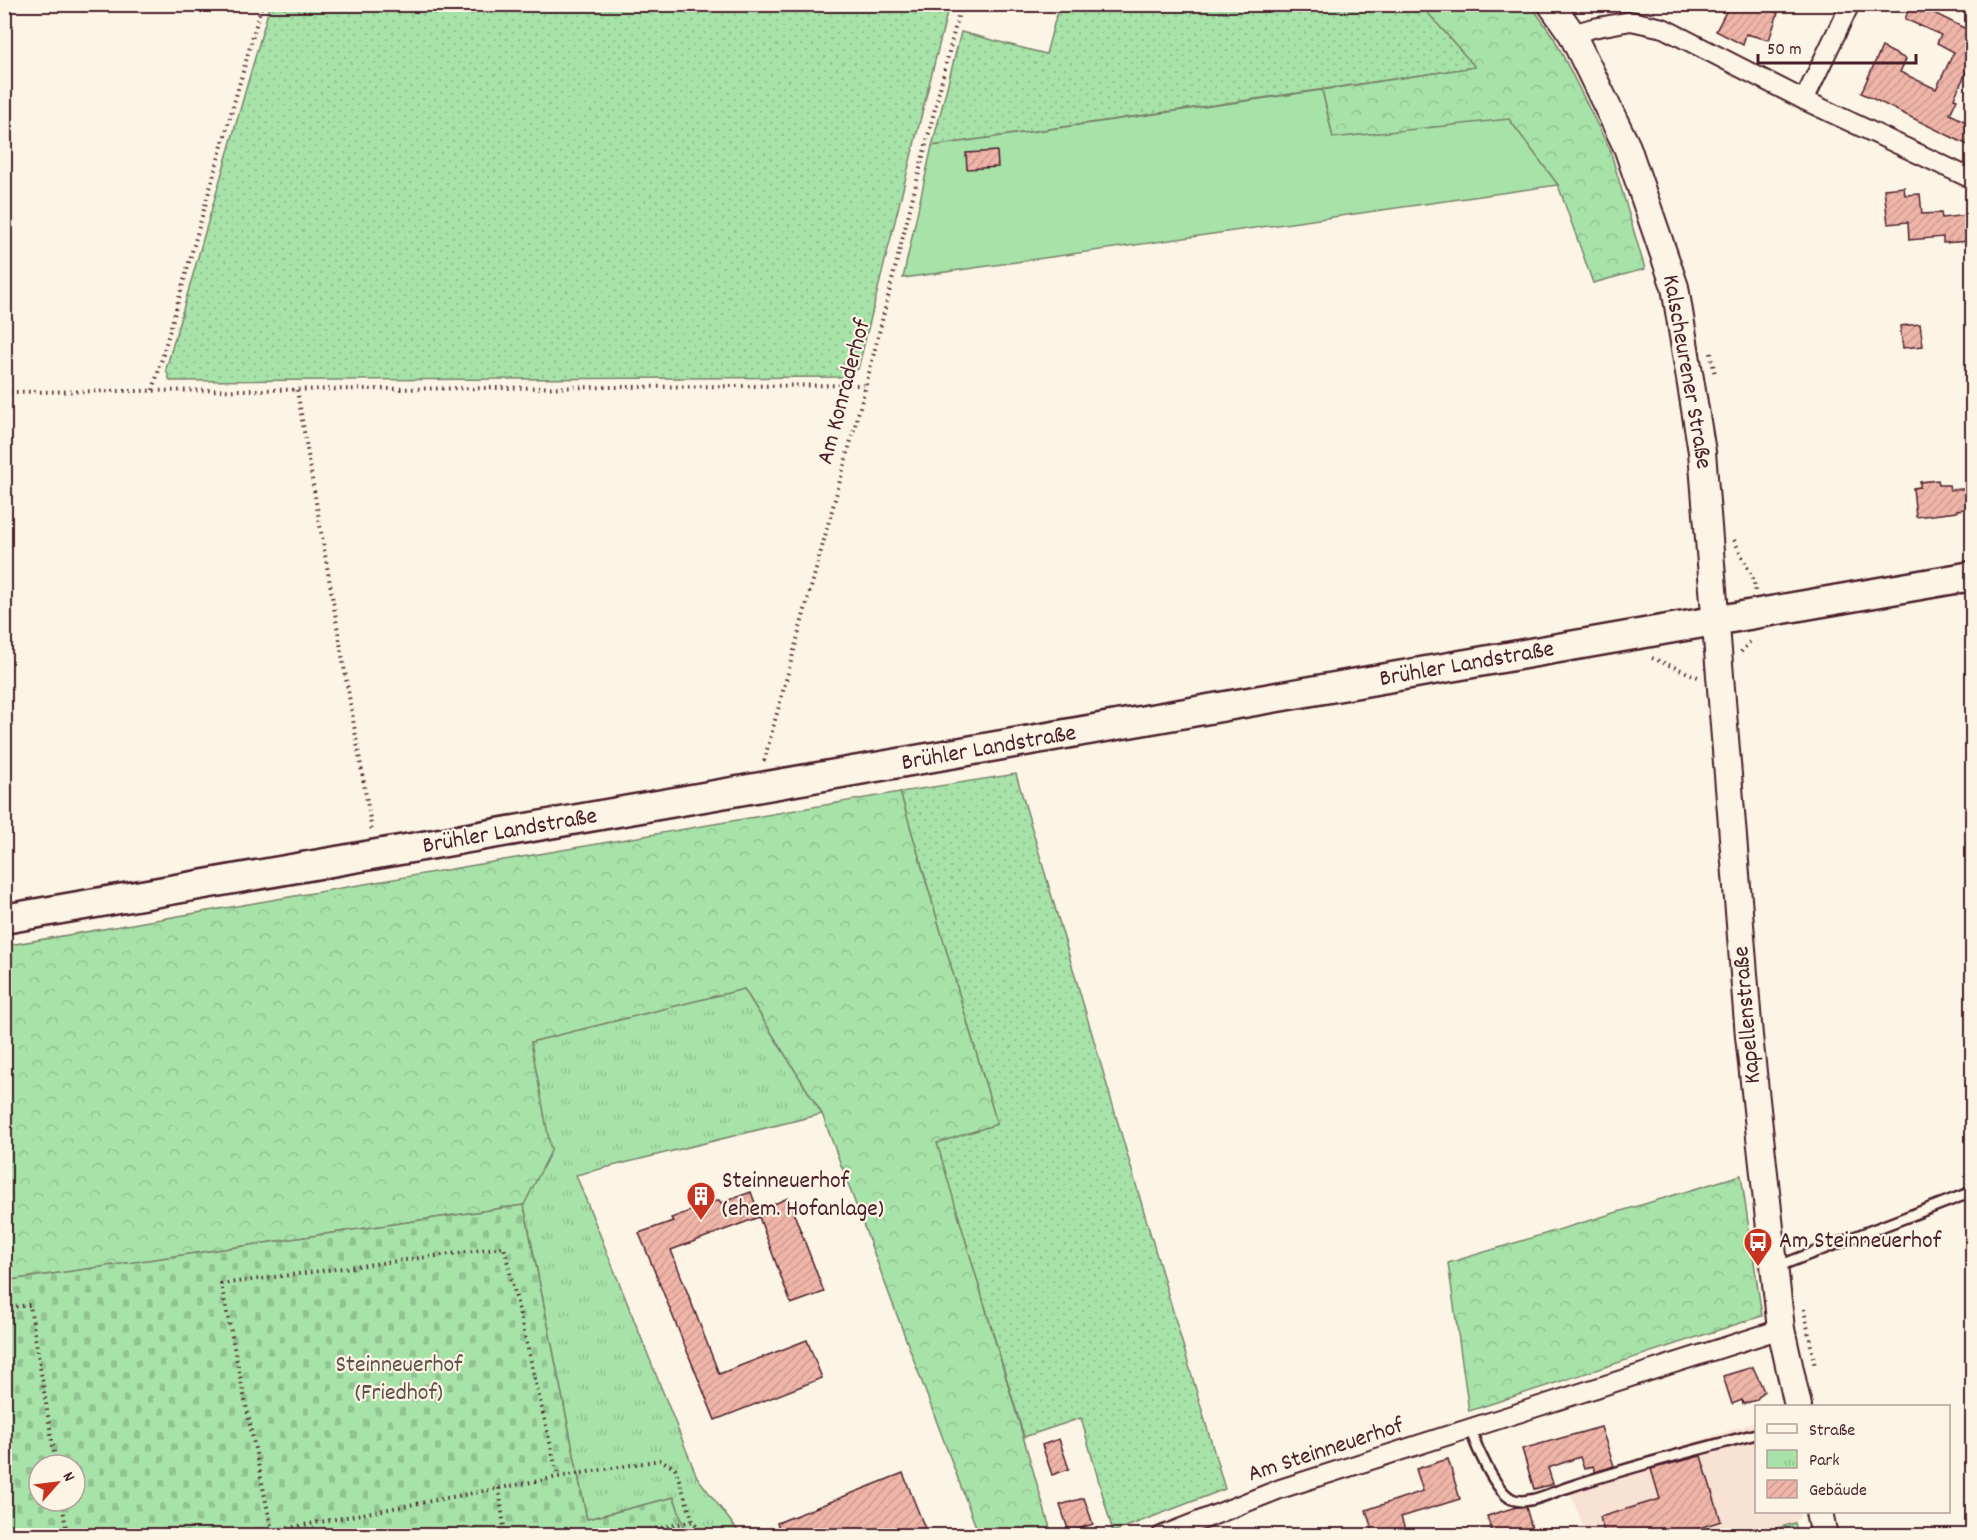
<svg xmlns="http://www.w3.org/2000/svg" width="1977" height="1540" font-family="Dekko,sans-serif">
  <defs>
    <pattern id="grass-dots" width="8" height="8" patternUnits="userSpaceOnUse" patternTransform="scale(1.5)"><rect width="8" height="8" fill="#a7e3a9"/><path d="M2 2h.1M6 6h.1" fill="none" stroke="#91c292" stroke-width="1.8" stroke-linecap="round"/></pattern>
    <pattern id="forest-crowns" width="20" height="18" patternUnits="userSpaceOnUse" patternTransform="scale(1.5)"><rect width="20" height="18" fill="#a7e3a9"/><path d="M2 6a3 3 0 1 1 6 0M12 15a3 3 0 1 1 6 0" fill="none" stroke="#91c292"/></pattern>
    <pattern id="cemetery-stones" width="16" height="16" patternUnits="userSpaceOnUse" patternTransform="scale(1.5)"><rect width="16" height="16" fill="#a7e3a9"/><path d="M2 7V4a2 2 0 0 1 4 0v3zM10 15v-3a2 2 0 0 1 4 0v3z" fill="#91c292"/></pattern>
    <pattern id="park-tufts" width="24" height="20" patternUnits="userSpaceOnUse" patternTransform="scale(1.5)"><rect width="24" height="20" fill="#a7e3a9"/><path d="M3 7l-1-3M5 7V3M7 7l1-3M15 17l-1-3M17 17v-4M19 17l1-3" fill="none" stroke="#91c292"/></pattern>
    <pattern id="building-hatch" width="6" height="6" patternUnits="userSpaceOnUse" patternTransform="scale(1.5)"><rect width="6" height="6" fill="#efb5a8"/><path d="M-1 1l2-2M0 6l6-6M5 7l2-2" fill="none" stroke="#ce9b91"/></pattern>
  </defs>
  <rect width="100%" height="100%" fill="#fcf5e5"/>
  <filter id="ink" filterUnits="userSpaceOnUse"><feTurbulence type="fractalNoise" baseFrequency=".0167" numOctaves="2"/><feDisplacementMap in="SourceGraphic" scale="12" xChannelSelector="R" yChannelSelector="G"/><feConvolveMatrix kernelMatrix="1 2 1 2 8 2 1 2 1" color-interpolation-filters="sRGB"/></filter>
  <g filter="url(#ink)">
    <!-- built -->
    <polygon fill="#f8e2d3" points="1756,1422 1756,1512 1800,1512 1801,1515 1795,1523 1754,1535 1586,1535 1567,1483"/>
    <!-- grass -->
    <g fill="url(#grass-dots)" stroke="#78816a" stroke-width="1.5">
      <polygon points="270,5 949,5 858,369 842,377 170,381 166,369"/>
      <polygon points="1059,5 1421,5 1476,67 932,146 961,32 1046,54"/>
      <polygon points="1016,774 1225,1489 1113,1532 1081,1418 1024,1437 936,1142 997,1124 900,792"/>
      <polygon points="1795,1523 1798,1535 1754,1535"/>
    </g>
    <!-- forest -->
    <g fill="url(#forest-crowns)" stroke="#78816a" stroke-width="1.5">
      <polygon points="1421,5 1531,5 1554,38 1610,150 1645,269 1593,283 1558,185 1509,120 1333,138 1322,90 1475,67"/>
      <polygon points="900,792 997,1124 937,1143 1052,1535 979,1535 822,1114 744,989 531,1042 552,1151 524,1205 5,1281 4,946"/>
      <polygon points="1741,1175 1762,1316 1469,1411 1448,1263"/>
    </g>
    <!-- cemetery -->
    <path fill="url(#cemetery-stones)" stroke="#78816a" stroke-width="1.5" fill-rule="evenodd" d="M524 1205 587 1519 674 1497 687 1535H5L4 1281ZM39 1465H75V1501H39Z"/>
    <!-- park -->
    <polygon fill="url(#park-tufts)" stroke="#78816a" stroke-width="1.5" points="744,989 822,1114 576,1175 697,1477 741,1535 687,1535 674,1497 587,1519 524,1205 551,1151 531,1042"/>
    <!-- garden -->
    <polygon fill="#a7e3a9" stroke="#78816a" stroke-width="1.5" points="1322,90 1333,138 1509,119 1558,185 903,278 932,146"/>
    <!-- building -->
    <g fill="url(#building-hatch)" stroke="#4a1f2b" stroke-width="1.5">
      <polygon points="1730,4 1765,4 1764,8 1778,13 1769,40 1746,34 1743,45 1716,31"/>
      <polygon points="1911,4 1938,4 1934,13 1972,32 1972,60 1954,98 1957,99 1950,114 1972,125 1972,147 1861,93 1882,47 1906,59 1900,72 1936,89 1954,52 1937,43 1941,35 1905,19"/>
      <polygon points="997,151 998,167 967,169 966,153"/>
      <polygon points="1904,187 1905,195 1920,194 1922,214 1941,213 1942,218 1967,215 1970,241 1943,243 1943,237 1909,240 1908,222 1888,224 1884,189"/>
      <polygon points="1920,324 1923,346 1903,348 1900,326"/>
      <polygon points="1938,480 1939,485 1949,485 1950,490 1972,488 1972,508 1957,510 1957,512 1916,517 1913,488 1920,487 1920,482"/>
      <polygon points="751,1192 758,1211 788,1198 824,1292 791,1304 759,1217 671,1250 719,1374 807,1340 822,1378 715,1420 639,1233 673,1221 671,1218 719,1200 721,1203"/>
      <polygon points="1753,1367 1764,1391 1756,1400 1743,1404 1742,1400 1732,1404 1723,1376"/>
      <polygon points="1601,1427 1614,1466 1595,1472 1593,1466 1584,1469 1580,1457 1548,1468 1553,1484 1534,1489 1522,1449"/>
      <polygon points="1059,1439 1069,1469 1052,1475 1042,1445"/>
      <polygon points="1701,1456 1721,1521 1674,1536 1605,1536 1600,1517 1660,1499 1651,1469"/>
      <polygon points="1448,1459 1460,1499 1401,1517 1407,1536 1374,1536 1366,1510 1423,1491 1416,1469"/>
      <polygon points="903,1473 928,1536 782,1536 777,1523"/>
      <polygon points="1084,1498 1093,1524 1069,1532 1060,1505"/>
      <polygon points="1516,1507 1526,1507 1534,1536 1493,1536 1487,1516"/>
    </g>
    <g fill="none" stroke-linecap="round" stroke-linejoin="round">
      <!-- lane casing -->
      <g stroke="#4a1f2b" stroke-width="14">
        <g id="lane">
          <polyline points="1776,1267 1972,1192"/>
          <path d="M1470 1429C1476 1446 1495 1491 1512 1499 1527 1506 1552 1492 1566 1488 1628 1467 1693 1451 1756 1434"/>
        </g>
      </g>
      <!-- street casing -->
      <g stroke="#4a1f2b" stroke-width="22">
        <g id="street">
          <polyline points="1572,34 1593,28 1631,21 1663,28 1804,100 1972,179"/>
          <polyline points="1804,100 1850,4"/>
          <polyline points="1161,1536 1280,1489 1781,1329"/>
        </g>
      </g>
      <!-- secondary casing -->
      <g stroke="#4a1f2b" stroke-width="30">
        <g id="secondary">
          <polyline points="1551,4 1572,34 1627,147 1675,287 1702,452 1749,1036 1781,1329 1798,1406"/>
          <polyline points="1819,1512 1824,1536"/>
        </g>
      </g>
      <!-- primary casing -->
      <g stroke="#4a1f2b" stroke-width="33">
        <polyline id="primary" points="4,919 1972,576"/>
      </g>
      <!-- path -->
      <g stroke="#4a1f2b" stroke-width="4" stroke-dasharray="1.5 4.5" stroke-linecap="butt">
        <polyline points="1711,353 1715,375"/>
        <polyline points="153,390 262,4"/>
        <polyline points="297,390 372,831"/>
        <polyline points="4,392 866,385"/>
        <polyline points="1734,540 1754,581 1755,591"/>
        <polyline points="1741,652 1752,639"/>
        <polyline points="1652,658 1698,677"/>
        <polyline points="764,761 866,385 961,4"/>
        <polyline points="4,1308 30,1305 56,1465"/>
        <polyline points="1804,1309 1815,1367"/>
        <polyline points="499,1488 505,1536"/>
        <polyline points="62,1501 67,1536"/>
        <polyline points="272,1531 221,1284 504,1247 558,1477"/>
        <polyline points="265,1536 272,1531 558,1477 661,1460 675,1468 693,1521"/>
        <polyline points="620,1536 693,1521 705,1536"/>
      </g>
      <!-- lane -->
      <use href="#lane" stroke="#fcf5e5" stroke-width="9"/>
      <!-- street -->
      <use href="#street" stroke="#fcf5e5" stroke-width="18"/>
      <!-- secondary -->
      <use href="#secondary" stroke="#fcf5e5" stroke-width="26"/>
      <!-- primary -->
      <use href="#primary" stroke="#fcf5e5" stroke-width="28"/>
    </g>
  </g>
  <!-- icons -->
  <defs>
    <g id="building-pin" transform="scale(1.5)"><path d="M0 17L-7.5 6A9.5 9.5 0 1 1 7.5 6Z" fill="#c8321e" stroke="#fcf5e5"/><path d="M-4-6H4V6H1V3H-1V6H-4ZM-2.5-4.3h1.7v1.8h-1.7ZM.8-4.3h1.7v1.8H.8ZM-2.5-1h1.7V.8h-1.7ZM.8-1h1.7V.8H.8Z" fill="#fff"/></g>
    <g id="bus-pin" transform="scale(1.5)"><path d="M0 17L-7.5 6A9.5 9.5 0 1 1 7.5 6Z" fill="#c8321e" stroke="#fcf5e5"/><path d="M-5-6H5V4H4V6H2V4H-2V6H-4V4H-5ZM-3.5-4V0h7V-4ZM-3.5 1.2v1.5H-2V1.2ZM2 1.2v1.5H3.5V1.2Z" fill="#fff"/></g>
  </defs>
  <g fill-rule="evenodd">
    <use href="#building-pin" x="701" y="1196"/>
    <use href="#bus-pin" x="1758" y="1242"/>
  </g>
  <g text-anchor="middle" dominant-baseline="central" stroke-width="4.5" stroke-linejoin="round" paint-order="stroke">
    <!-- street labels -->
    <g font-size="24" fill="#4a1f2b" stroke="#fcf5e5">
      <text transform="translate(1686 372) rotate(80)">Kalscheurener Straße</text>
      <text transform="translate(845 392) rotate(-75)">Am Konraderhof</text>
      <text transform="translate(1467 665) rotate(-10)">Brühler Landstraße</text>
      <text transform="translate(989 749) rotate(-10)">Brühler Landstraße</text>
      <text transform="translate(510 832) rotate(-10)">Brühler Landstraße</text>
      <text transform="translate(1748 1015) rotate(-95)">Kapellenstraße</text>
      <text transform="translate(1326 1451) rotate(-18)">Am Steinneuerhof</text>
    </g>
    <!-- poi labels -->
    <g font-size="24" fill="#4a1f2b" stroke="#fcf5e5" text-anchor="start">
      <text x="722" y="1182">Steinneuerhof<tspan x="722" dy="28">(ehem. Hofanlage)</tspan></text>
      <text x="1779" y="1242">Am Steinneuerhof</text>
    </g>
    <!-- park labels -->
    <g font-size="24" fill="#61504a" stroke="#fcf5e5">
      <text x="399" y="1366">Steinneuerhof<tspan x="399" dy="28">(Friedhof)</tspan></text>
    </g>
  </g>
  <!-- margin -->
  <rect width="1977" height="1540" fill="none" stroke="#fcf5e5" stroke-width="24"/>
  <rect x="12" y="12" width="1953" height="1516" fill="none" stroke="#4a1f2b" stroke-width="2" filter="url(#ink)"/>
  <!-- legend -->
  <rect x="1755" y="1405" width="195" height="108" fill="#fcf5e5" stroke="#b59f9b" stroke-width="1.5"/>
  <rect x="1767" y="1424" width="30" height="9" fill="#fcf5e5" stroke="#b59f9b" stroke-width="1.5"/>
  <text x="1809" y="1435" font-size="18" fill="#4a1f2b">Straße</text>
  <rect x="1767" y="1450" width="30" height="18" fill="url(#park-tufts)" stroke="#b59f9b" stroke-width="1.5"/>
  <text x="1809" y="1465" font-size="18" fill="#4a1f2b">Park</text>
  <rect x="1767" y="1480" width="30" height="18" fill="url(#building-hatch)" stroke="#b59f9b" stroke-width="1.5"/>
  <text x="1809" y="1495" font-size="18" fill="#4a1f2b">Gebäude</text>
  <!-- north arrow -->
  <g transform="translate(57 1483) rotate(62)"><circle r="28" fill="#fcf5e5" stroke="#b59f9b" stroke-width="1.5"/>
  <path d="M0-4.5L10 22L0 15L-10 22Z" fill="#c8321e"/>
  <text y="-9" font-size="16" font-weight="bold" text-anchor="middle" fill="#4a1f2b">N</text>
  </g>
  <!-- scale -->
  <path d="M1758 54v9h158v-9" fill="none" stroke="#4a1f2b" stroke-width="3"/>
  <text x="1767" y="54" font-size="18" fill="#4a1f2b" stroke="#fcf5e5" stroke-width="4.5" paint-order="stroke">50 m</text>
</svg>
